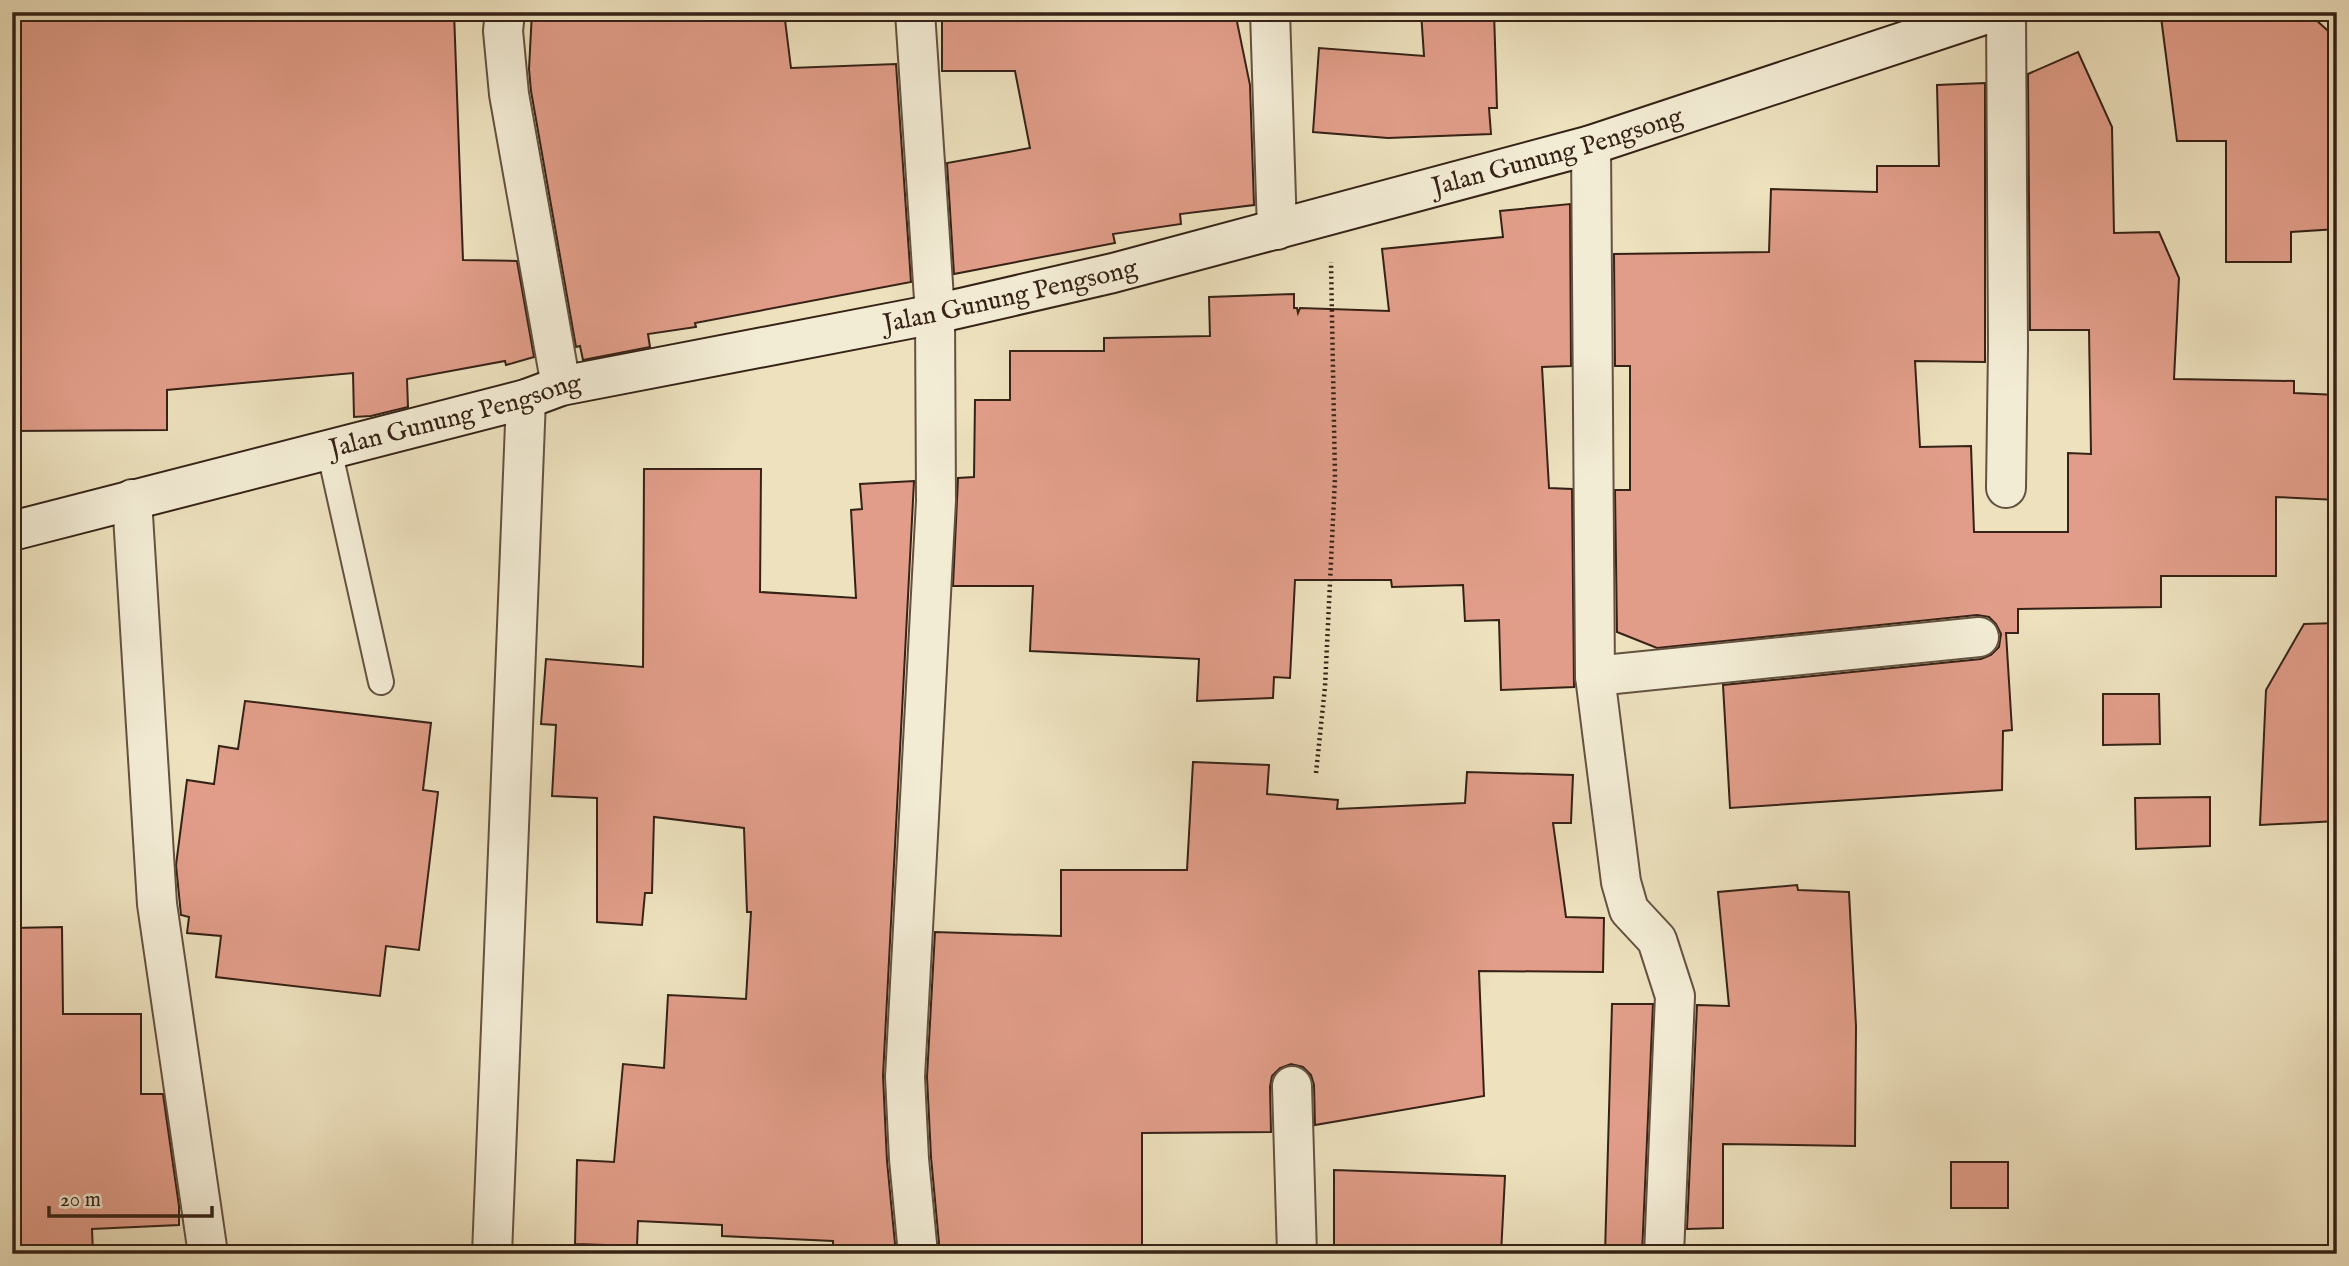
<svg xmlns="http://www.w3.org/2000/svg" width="2349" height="1266" font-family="'IM FELL English',serif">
  <rect width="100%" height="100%" fill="#ede1be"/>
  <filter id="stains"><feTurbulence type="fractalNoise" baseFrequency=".00286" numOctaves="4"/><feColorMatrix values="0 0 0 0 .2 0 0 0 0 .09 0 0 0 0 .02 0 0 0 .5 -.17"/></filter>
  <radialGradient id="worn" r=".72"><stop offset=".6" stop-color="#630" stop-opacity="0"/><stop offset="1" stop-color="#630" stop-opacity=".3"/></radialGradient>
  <!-- building -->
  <g fill="#e19d89" stroke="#362216" stroke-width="2">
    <polygon points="12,12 454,12 463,260 517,261 534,357 506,365 505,361 407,379 408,407 371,416 354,417 353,373 167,390 167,430 12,431"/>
    <polygon points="532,12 600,12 600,14 784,12 791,68 896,64 911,282 695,323 696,327 648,334 650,347 583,360 580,346 576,347 531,91 529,69"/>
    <polygon points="942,12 1235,12 1250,85 1254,205 1180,214 1181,224 1113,234 1115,243 954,274 947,163 1030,148 1015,71 942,71"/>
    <polygon points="1421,12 1494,12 1497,108 1489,108 1491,134 1388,138 1313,132 1319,48 1424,56"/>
    <polygon points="2196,12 2232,12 2233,21 2315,19 2337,39 2337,229 2291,232 2291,262 2226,262 2226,141 2177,141 2161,17"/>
    <polygon points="2078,52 2112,127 2114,233 2159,232 2179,278 2174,379 2294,381 2294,393 2337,395 2337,500 2276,497 2276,576 2161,576 2161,607 2018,609 2018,633 2006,633 2012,730 2003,731 2002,790 1730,808 1723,685 1981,659 1991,655 1999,647 2001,634 1996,624 1989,617 1977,615 1657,648 1617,632 1615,490 1630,490 1630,366 1615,366 1614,254 1769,252 1771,189 1877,192 1877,166 1939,166 1937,85 1985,83 1985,362 1915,361 1920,447 1971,446 1974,532 2068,532 2068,453 2091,454 2089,330 2030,330 2028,74"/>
    <polygon points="1570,204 1571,366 1542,367 1549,488 1572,489 1574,687 1501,690 1499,620 1465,621 1463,585 1392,587 1391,580 1295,580 1290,678 1274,677 1273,698 1197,701 1199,659 1030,651 1033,586 953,586 958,478 974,477 975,400 1010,400 1010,351 1104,351 1104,338 1210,336 1209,297 1294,294 1294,308 1297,308 1298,313 1300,308 1389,311 1382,249 1503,237 1500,211"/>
    <polygon points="644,469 761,469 760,592 856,598 851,510 862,509 860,484 914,481 883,1076 887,1161 896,1254 833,1254 833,1241 722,1236 722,1225 638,1221 637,1246 575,1244 577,1160 614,1162 623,1064 664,1068 668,995 746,999 751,912 747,912 744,828 654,817 652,893 645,893 642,925 597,922 597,798 552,796 556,725 541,724 546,659 643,667"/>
    <polygon points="2337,623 2337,821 2260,825 2266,690 2304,624"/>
    <polygon points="2103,694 2159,694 2160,744 2103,745"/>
    <polygon points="245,701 431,723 423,790 438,792 419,950 386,946 380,996 216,977 221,936 187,933 189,917 181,915 176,865 187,780 214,784 219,746 238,749"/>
    <polygon points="1193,762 1269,765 1267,794 1338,800 1337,809 1465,803 1467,772 1573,775 1571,823 1553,823 1566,917 1604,918 1603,972 1479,971 1484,1096 1315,1125 1314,1085 1311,1075 1303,1067 1291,1064 1280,1068 1272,1076 1270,1087 1271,1132 1142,1133 1142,1254 940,1254 931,1157 927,1077 935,932 1061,936 1061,870 1187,870"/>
    <polygon points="2210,797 2210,846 2136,849 2135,798"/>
    <polygon points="1797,885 1798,890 1849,892 1856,1026 1855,1146 1723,1144 1723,1228 1687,1229 1697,1005 1729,1006 1718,892"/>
    <polygon points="62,927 63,1014 141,1014 141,1094 163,1094 179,1206 179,1225 92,1229 93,1254 18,1254 18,1231 12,1231 12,928"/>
    <polygon points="1612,1004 1653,1004 1642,1254 1605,1254"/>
    <rect x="1951" y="1162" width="57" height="46"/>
    <polygon points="1334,1170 1505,1176 1501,1254 1334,1254"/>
  </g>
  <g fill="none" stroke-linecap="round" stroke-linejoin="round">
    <!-- lane casing -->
    <g stroke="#645240" stroke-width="28">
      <polyline id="lane" points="329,449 381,682"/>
    </g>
    <!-- street casing -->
    <g stroke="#645240" stroke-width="42">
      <g id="street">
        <polyline points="505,12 503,31 509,94 561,386"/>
        <polyline points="915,12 935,314 936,501 905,1077 909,1159 918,1254"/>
        <polyline points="1270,12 1277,230"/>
        <polyline points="1591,145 1595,676 1621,882 1629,910 1657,940 1675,996 1664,1254"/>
        <polyline points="2006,488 2008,347 2006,12"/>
        <polyline points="132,499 157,904 208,1254"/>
        <polyline points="1595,676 1979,637"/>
        <polyline points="1292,1086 1297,1254"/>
        <polyline points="492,1254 526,399"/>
      </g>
    </g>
    <!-- secondary casing -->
    <g stroke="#362216" stroke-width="42">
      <g id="secondary">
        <path id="s1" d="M12 531 526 399 561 386 935 314 1113 273 1591 145 1993 12"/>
      </g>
    </g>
    <!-- path -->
    <polyline stroke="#362216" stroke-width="4.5" stroke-dasharray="2 3.5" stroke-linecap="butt" points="1316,773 1325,687 1335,478 1331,262"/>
    <!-- lane -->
    <use href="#lane" stroke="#f3ecd5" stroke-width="24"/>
    <!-- street -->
    <use href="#street" stroke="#f3ecd5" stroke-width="38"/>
    <!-- secondary -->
    <use href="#secondary" stroke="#f3ecd5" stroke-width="38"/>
  </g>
  <g text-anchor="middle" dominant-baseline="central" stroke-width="5" stroke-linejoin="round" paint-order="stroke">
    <!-- street labels -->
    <g font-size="26" fill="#362216" stroke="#f3ecd5">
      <text stroke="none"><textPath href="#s1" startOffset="1592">Jalan Gunung Pengsong</textPath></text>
      <text stroke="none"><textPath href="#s1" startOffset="1026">Jalan Gunung Pengsong</textPath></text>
      <text stroke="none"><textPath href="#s1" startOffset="458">Jalan Gunung Pengsong</textPath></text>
    </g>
  </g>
  <!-- margin -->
  <rect width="2349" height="1266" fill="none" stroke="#ede1be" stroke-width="42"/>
  <rect x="14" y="14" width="2321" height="1238" fill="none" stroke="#362216" stroke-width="3.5"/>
  <rect x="21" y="21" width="2307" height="1224" fill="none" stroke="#362216" stroke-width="2"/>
  <!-- scale -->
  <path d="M49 1206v10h163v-10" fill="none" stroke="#362216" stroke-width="3.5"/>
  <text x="60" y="1206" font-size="21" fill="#362216" stroke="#f3ecd5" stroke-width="5" paint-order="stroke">20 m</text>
  <rect width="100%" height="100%" filter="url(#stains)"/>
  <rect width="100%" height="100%" fill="url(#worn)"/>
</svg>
